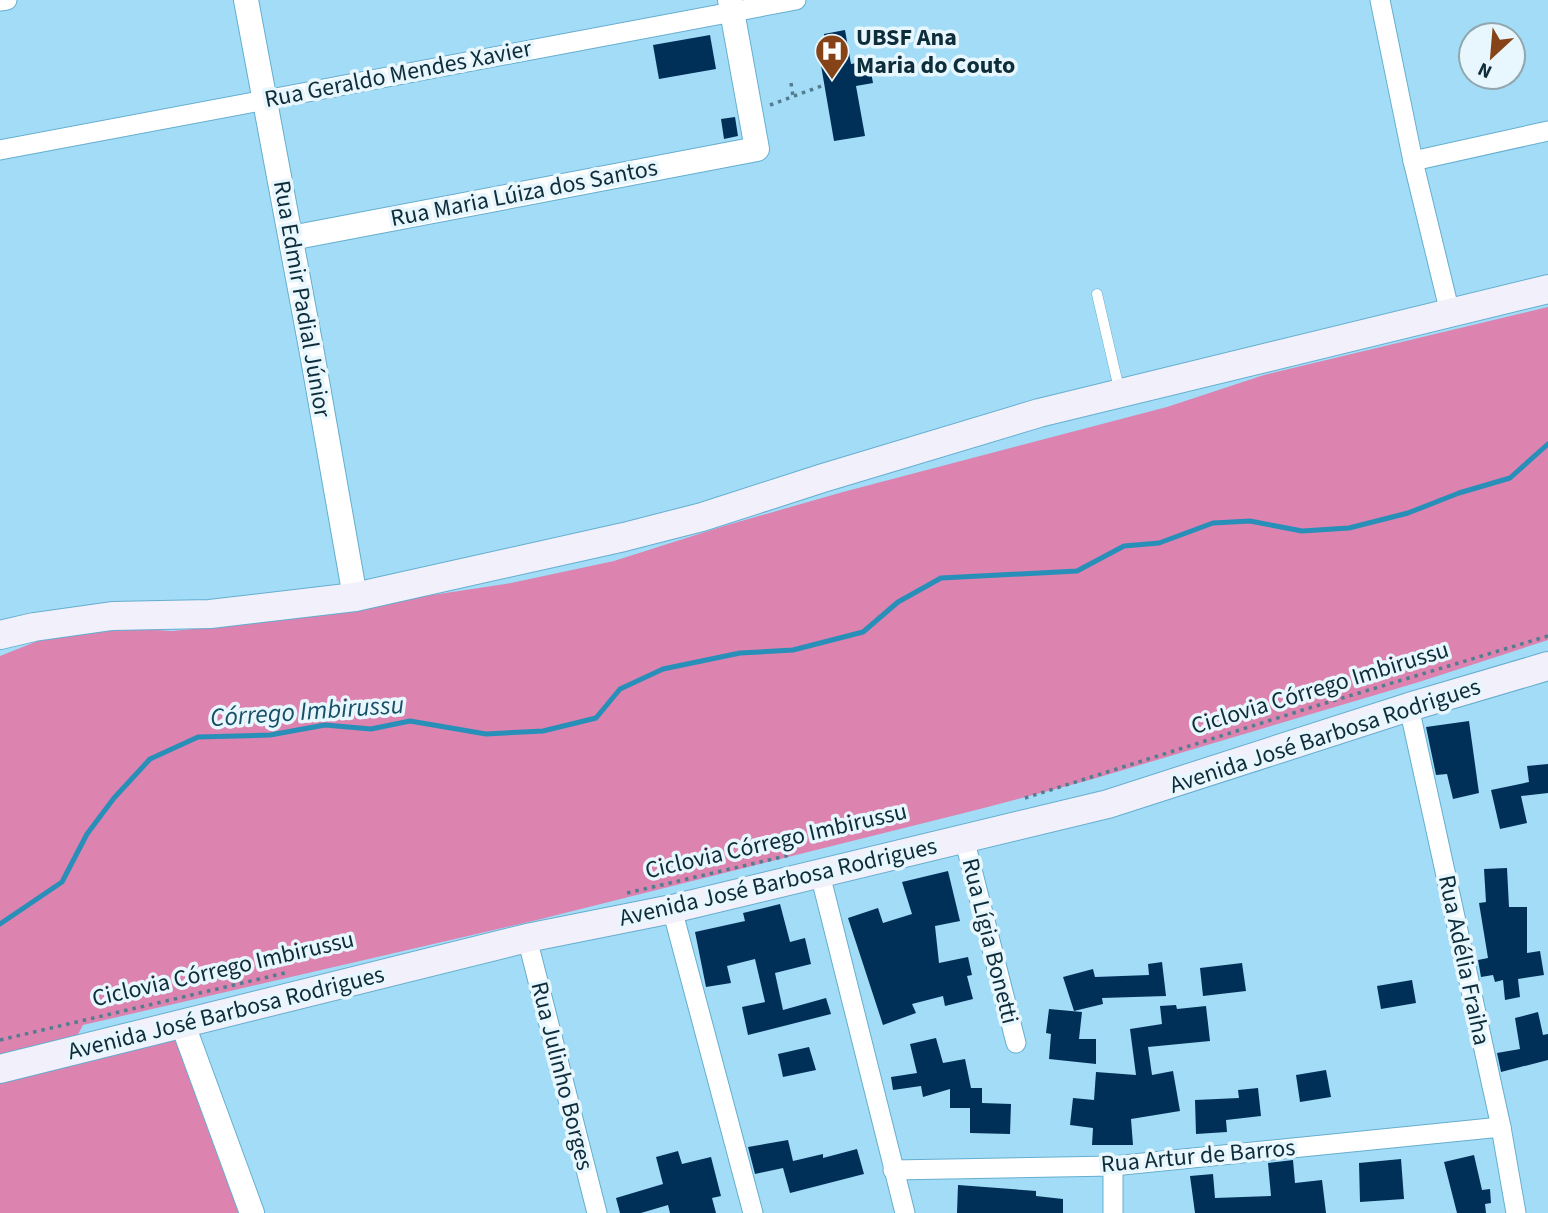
<svg xmlns="http://www.w3.org/2000/svg" width="1548" height="1213" font-family="'Source Sans 3',sans-serif">
  <rect width="100%" height="100%" fill="#a3dcf7"/>
  <!-- green -->
  <polygon fill="#dc83af" points="1548,307 1548,640 1419,682 1093,779 980,809 537,920 83,1025 69,1051 183,1025 252,1213 0,1213 0,656 78,625 172,631 234,625 511,583 614,561 724,526 843,492 1167,407 1264,375"/>
  <g fill="none" stroke-linecap="round" stroke-linejoin="round">
    <!-- stream -->
    <polyline stroke="#288fb8" stroke-width="5" points="0,924 62,882 87,834 114,798 150,759 198,737 270,735 325,725 371,729 410,721 486,734 543,731 596,718 620,689 663,669 740,653 793,650 863,632 898,602 941,578 1077,571 1124,546 1159,543 1213,523 1250,521 1302,531 1349,528 1408,513 1459,493 1510,478 1548,444"/>
  </g>
  <!-- building -->
  <g fill="#003058">
    <polygon points="845,30 851,64 869,61 873,83 856,86 865,136 834,141 817,42 825,41 824,34"/>
    <polygon points="710,35 716,69 659,79 653,45"/>
    <polygon points="735,117 738,136 724,139 721,119"/>
    <polygon points="1469,721 1479,793 1453,799 1447,774 1436,775 1426,727"/>
    <polygon points="1548,764 1548,793 1521,796 1527,823 1500,829 1491,790 1529,782 1527,766"/>
    <polygon points="1507,868 1509,907 1527,907 1527,953 1540,951 1544,975 1518,979 1520,997 1505,1000 1503,980 1495,982 1493,975 1481,977 1478,960 1488,958 1479,903 1486,902 1484,869"/>
    <polygon points="948,871 960,921 935,926 939,963 968,957 972,975 967,976 973,999 945,1006 943,996 912,1004 916,1013 883,1025 848,918 878,908 883,923 912,914 902,882"/>
    <polygon points="780,904 790,942 805,938 811,964 775,973 783,1010 826,998 831,1014 748,1035 742,1007 765,1002 755,959 727,966 731,983 706,987 695,932 745,921 743,913"/>
    <polygon points="1162,962 1166,996 1102,998 1103,1004 1074,1011 1063,977 1093,969 1095,977 1149,975 1148,964"/>
    <polygon points="1242,963 1246,991 1203,996 1200,968"/>
    <polygon points="1412,980 1416,1003 1381,1009 1377,986"/>
    <polygon points="1176,1005 1177,1009 1206,1006 1210,1041 1148,1047 1152,1075 1173,1071 1180,1111 1131,1119 1133,1145 1092,1145 1093,1128 1070,1125 1073,1098 1094,1100 1096,1072 1136,1075 1130,1029 1162,1024 1160,1006"/>
    <polygon points="1049,1009 1082,1012 1079,1039 1096,1039 1096,1064 1049,1059 1051,1034 1046,1033"/>
    <polygon points="1538,1012 1543,1035 1548,1034 1548,1060 1501,1072 1497,1053 1520,1049 1515,1018"/>
    <polygon points="936,1038 943,1063 965,1059 971,1088 982,1088 982,1103 1011,1104 1010,1134 970,1133 970,1108 950,1108 950,1089 923,1097 921,1086 893,1090 891,1077 917,1073 910,1044"/>
    <polygon points="809,1047 816,1070 783,1077 778,1054"/>
    <polygon points="1326,1070 1331,1097 1300,1102 1296,1075"/>
    <polygon points="1258,1088 1261,1116 1226,1120 1227,1132 1196,1134 1195,1100 1239,1098 1238,1090"/>
    <polygon points="788,1140 793,1161 823,1154 823,1158 857,1149 864,1174 790,1193 783,1168 755,1174 748,1147"/>
    <polygon points="678,1151 682,1164 711,1157 721,1196 712,1198 716,1213 670,1213 668,1205 641,1213 620,1213 616,1198 663,1184 656,1157"/>
    <polygon points="1474,1155 1482,1190 1490,1189 1491,1203 1485,1204 1486,1213 1457,1213 1444,1162"/>
    <polygon points="1401,1159 1404,1199 1360,1202 1359,1163"/>
    <polygon points="1293,1160 1295,1183 1322,1180 1326,1213 1195,1213 1190,1176 1213,1174 1215,1198 1271,1196 1268,1163"/>
    <polygon points="958,1185 1036,1191 1036,1196 1063,1199 1063,1213 957,1213"/>
  </g>
  <g fill="none" stroke-linecap="round" stroke-linejoin="round">
    <!-- service casing -->
    <g stroke="#65aecf" stroke-width="11">
      <polyline id="service" points="1097,294 1120,393"/>
    </g>
    <!-- minor casing -->
    <g stroke="#65aecf" stroke-width="21">
      <g id="minor">
        <polyline points="1380,0 1413,161 1450,313"/>
        <polyline points="0,1 7,0"/>
        <polyline points="0,150 796,0"/>
        <polyline points="1413,161 1548,131"/>
        <polyline points="1409,707 1501,1127 1516,1213"/>
        <polyline points="964,838 1016,1043"/>
        <polyline points="820,874 905,1213"/>
        <polyline points="672,909 753,1213"/>
        <polyline points="527,938 597,1213"/>
        <polyline points="1113,1166 1113,1213"/>
        <polyline points="893,1170 1113,1166 1501,1127"/>
      </g>
    </g>
    <!-- tertiary casing -->
    <g stroke="#65aecf" stroke-width="26">
      <g id="tertiary">
        <polyline points="246,0 312,353 355,597"/>
        <polyline points="291,238 757,149 730,0"/>
        <polyline points="183,1025 252,1213"/>
      </g>
    </g>
    <!-- secondary casing -->
    <g stroke="#65aecf" stroke-width="30">
      <g id="secondary">
        <polyline points="0,635 34,627 112,616 210,614 355,597 624,537 702,517 823,478 1039,413 1548,289"/>
        <polyline points="0,1069 527,938 672,909 1108,804 1409,707 1548,666"/>
      </g>
    </g>
    <!-- path -->
    <g stroke="#527d90" stroke-width="3.5" stroke-dasharray="3.5 5" stroke-linecap="butt">
      <polyline points="791,83 793,96"/>
      <polyline points="770,105 824,85"/>
      <polyline points="1025,798 1306,709 1548,636"/>
      <polyline points="627,893 790,855"/>
      <polyline points="0,1040 285,973"/>
    </g>
    <!-- service -->
    <use href="#service" stroke="#fff" stroke-width="10"/>
    <!-- minor -->
    <use href="#minor" stroke="#fff" stroke-width="19"/>
    <!-- tertiary -->
    <use href="#tertiary" stroke="#fff" stroke-width="24"/>
    <!-- secondary -->
    <use href="#secondary" stroke="#f2f1fb" stroke-width="28"/>
  </g>
  <!-- icons -->
  <defs>
    <g id="hospital-pin" transform="scale(1.75)"><path d="M0 17L-7.5 6A9.5 9.5 0 1 1 7.5 6Z" fill="#874318" stroke="#e8f6fd"/><path d="M-5-5h3v3.5h4V-5h3V5h-3V1.5h-4V5h-3Z" fill="#fff"/></g>
  </defs>
  <g fill-rule="evenodd">
    <use href="#hospital-pin" x="832" y="51"/>
  </g>
  <g text-anchor="middle" dominant-baseline="central" stroke-width="7" stroke-linejoin="round" paint-order="stroke">
    <!-- poi labels -->
    <g font-size="24" font-weight="bold" fill="#0e2d3a" stroke="#e8f6fd" text-anchor="start">
      <text x="856" y="37">UBSF Ana<tspan x="856" dy="28">Maria do Couto</tspan></text>
    </g>
    <!-- street labels -->
    <g font-size="24" fill="#0e2d3a" stroke="#e8f6fd">
      <text transform="translate(398 74) rotate(-11)">Rua Geraldo Mendes Xavier</text>
      <text transform="translate(524 193) rotate(-11)">Rua Maria Lúiza dos Santos</text>
      <text transform="translate(302 299) rotate(80)">Rua Edmir Padial Júnior</text>
      <text transform="translate(1320 688) rotate(-17)">Ciclovia Córrego Imbirussu</text>
      <text transform="translate(1325 736) rotate(-18)">Avenida José Barbosa Rodrigues</text>
      <text transform="translate(776 841) rotate(-13)">Ciclovia Córrego Imbirussu</text>
      <text transform="translate(778 882) rotate(-13)">Avenida José Barbosa Rodrigues</text>
      <text transform="translate(990 941) rotate(76)">Rua Lígia Bonetti</text>
      <text transform="translate(1464 960) rotate(78)">Rua Adélia Fraiha</text>
      <text transform="translate(223 969) rotate(-13)">Ciclovia Córrego Imbirussu</text>
      <text transform="translate(226 1013) rotate(-14)">Avenida José Barbosa Rodrigues</text>
      <text transform="translate(562 1076) rotate(76)">Rua Julinho Borges</text>
      <text transform="translate(1198 1156) rotate(-5)">Rua Artur de Barros</text>
    </g>
    <!-- water labels -->
    <g font-size="26" font-style="italic" fill="#194f65" stroke="#e8f6fd">
      <text transform="translate(307 711) rotate(-4)">Córrego Imbirussu</text>
    </g>
  </g>
  <!-- north arrow -->
  <g transform="translate(1492 56) rotate(206)"><circle r="33" fill="#e8f6fd" stroke="#91a6af" stroke-width="2"/>
  <path d="M0-5L12 26L0 18L-12 26Z" fill="#874318"/>
  <text y="-10" font-size="19" font-weight="bold" text-anchor="middle" fill="#0e2d3a">N</text>
  </g>
</svg>
